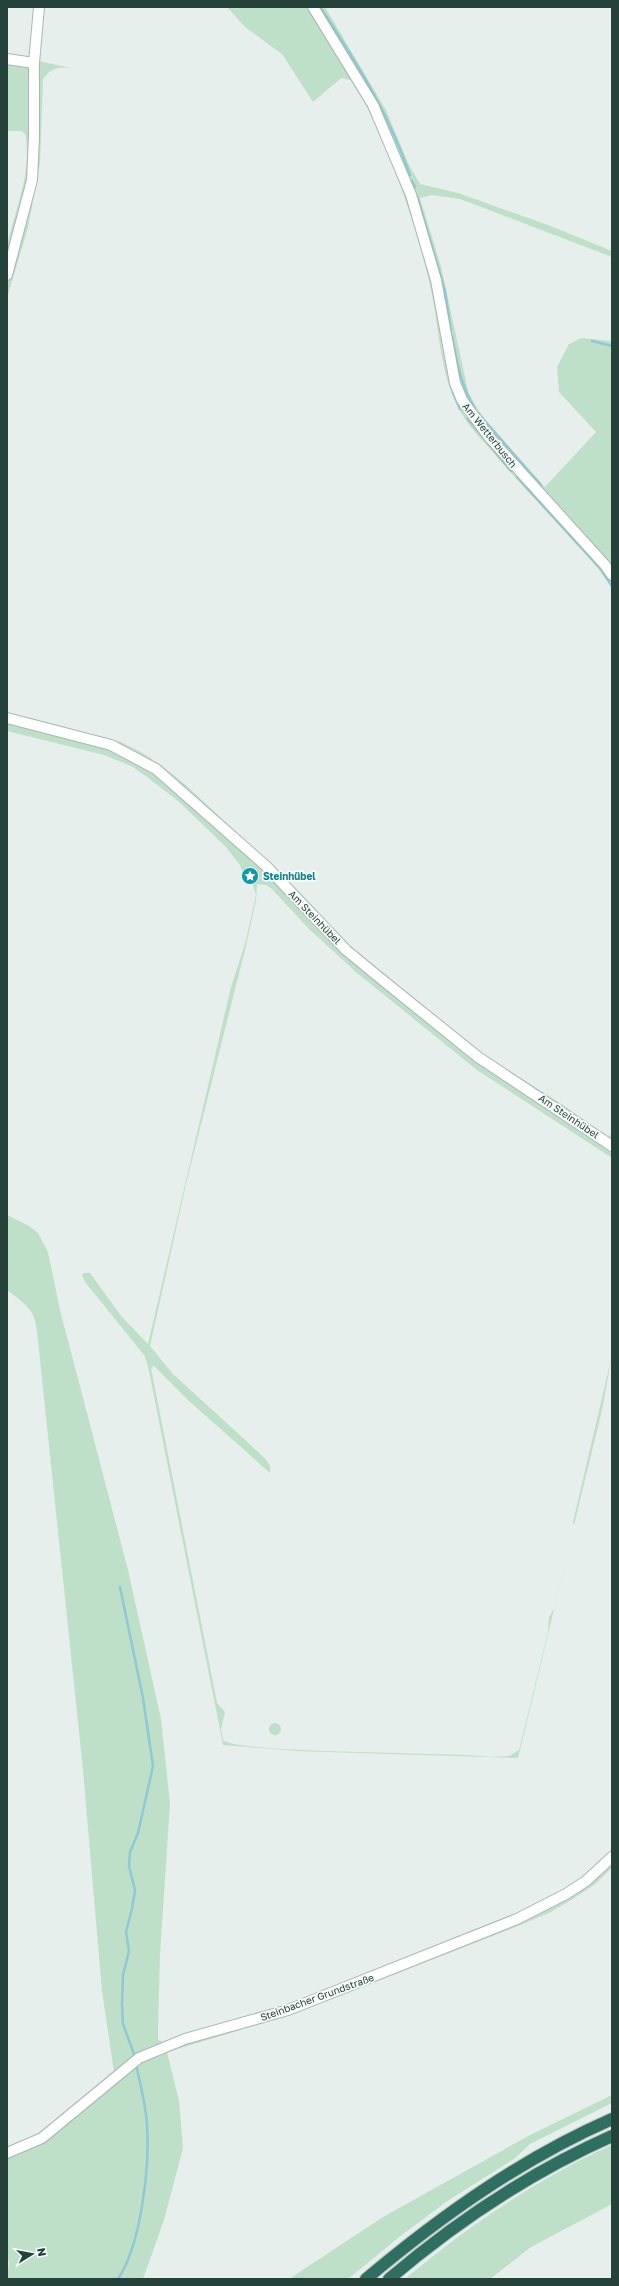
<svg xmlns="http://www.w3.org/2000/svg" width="619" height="2286" font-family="'Golos Text',sans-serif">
  <rect width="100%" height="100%" fill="#e6efeb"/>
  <!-- green -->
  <g fill="#bfe0c8">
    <path d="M227 7H325L386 110 408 163 420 184 458 193 548 225 612 251V257L460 199 432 195 420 198 441 266 468 391C484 427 519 458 545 487L596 432 559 392 557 367 569 344 581 338 612 341V589L602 573C568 534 531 496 497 457 484 441 467 426 458 407 440 374 439 326 431 290 415 217 388 147 354 81L341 78 313 102 282 54 245 27Z"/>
    <path d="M39 61 83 71C66 68 55 63 43 79L40 163 28 228 7 298C7 282 4 262 7 246 15 209 33 171 25 134L21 131H7V63L22 67 38 68Z"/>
    <path d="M7 713 121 742 141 752 162 766 187 786 270 864 341 939 370 964 486 1056 563 1105 607 1136 612 1135V1158L477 1070 357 973 309 929 272 889 266 885 257 884 256 900 245 950 186 1184 150 1346 173 1374 255 1449C263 1457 272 1462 270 1473L188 1400 154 1366 151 1368 217 1703 225 1712 221 1729 223 1740C236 1754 454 1752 490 1757L509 1756 519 1750 548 1632 549 1617 554 1609 572 1535 518 1758 297 1751 223 1745 148 1366 144 1355 85 1282 82 1275 84 1273H90L122 1317 148 1344 231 987 245 944 256 895 253 885 245 879 240 865 225 846 178 801 147 777 131 766 104 755 7 731Z"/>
    <path d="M7 1215 29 1226 38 1233 48 1252 60 1310 128 1570 161 1719 170 1803 160 1955 158 2028V2040L163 2042 140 2052 114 2072 102 1991 83 1770 39 1350C35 1312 37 1313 7 1290Z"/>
    <polygon points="612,1355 602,1410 574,1525 573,1522"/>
    <circle cx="275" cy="1729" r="6"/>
    <path d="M612 1847V1852L583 1880 540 1906 400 1961 399 1960C450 1939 587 1895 612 1847Z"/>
    <polygon points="612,1861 612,1868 594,1885 573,1899 549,1913 518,1926 294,2014 167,2052 179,2101 183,2148 164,2220 143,2279 7,2279 9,2262 7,2258 7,2157 19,2153 142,2060 517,1922"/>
    <polygon points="612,2095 612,2103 530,2144 514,2159 449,2200 403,2234 348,2279 289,2279 383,2217 532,2134"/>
    <path d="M612 2145V2204L531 2247 490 2279H405C468 2226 537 2179 612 2145Z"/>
  </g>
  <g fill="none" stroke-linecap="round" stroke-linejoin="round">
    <!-- stream -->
    <g stroke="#8ec9d4" stroke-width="2.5">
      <path d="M320 7C356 61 389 114 410 175"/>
      <polyline points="412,181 415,187"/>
      <polyline points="417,196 445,291 451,332"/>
      <path d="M452 336C457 363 461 386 475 409"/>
      <polyline points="592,341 612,346"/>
      <polyline points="453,392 460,409"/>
      <polyline points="478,413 541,485"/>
      <polyline points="468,419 511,471"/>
      <polyline points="517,477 600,568 612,586"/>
      <polyline points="120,1587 143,1698 153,1766 138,1833 130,1852 129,1866 135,1890 132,1909 126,1932 129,1951 123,1975 122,2004 123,2024 135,2057"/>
      <path d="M118 2279C141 2245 150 2166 147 2125 146 2105 140 2084 136 2064"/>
    </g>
    <!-- minor casing -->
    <g stroke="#a8b8b2" stroke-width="12">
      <g id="minor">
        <polyline points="313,7 373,105 411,195 436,280 455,383 462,400 489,437 605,565 612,575"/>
        <polyline points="7,59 34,63"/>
        <polyline points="7,275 32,180 34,137 34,63 39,7"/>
        <polyline points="7,718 111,745 156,769 266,866 346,950 380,978 478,1057 612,1146"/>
        <polyline points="7,2153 42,2138 139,2058 185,2039 288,2010 517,1919 566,1894 586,1881 612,1857"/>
      </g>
    </g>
    <!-- highway casing -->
    <g stroke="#c2cac8" stroke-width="14">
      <g id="highway">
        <path d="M366 2279C441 2216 521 2159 612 2119"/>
        <path d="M389 2279C456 2222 531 2172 612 2136"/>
      </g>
    </g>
    <!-- minor -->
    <use href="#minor" stroke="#fff" stroke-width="10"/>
    <!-- highway -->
    <use href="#highway" stroke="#2f6f62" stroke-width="12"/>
  </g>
  <!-- icons -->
  <defs>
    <g id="sight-disc" transform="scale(0.9)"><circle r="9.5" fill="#0f9aa8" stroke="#f7fbf9"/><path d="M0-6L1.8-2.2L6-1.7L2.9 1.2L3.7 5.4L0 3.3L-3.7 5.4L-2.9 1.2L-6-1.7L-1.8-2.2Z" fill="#fff"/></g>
  </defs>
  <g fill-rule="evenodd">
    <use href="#sight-disc" x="250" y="876"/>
  </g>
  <g text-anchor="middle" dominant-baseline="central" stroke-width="3.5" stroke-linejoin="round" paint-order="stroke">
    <!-- street labels -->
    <g font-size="10" fill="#24423a" stroke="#f7fbf9">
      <text transform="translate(490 435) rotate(51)">Am Wetterbusch</text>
      <text transform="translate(315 917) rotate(46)">Am Steinhübel</text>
      <text transform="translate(569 1116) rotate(34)">Am Steinhübel</text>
      <text transform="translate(317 1997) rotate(-20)">Steinbacher Grundstraße</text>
    </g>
    <!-- culture labels -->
    <g font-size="10" font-weight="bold" fill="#0d838f" stroke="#f7fbf9" text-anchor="start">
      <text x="263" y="876">Steinhübel</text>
    </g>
  </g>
  <!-- border -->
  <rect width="619" height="2286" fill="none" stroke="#24423a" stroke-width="16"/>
  <!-- north arrow -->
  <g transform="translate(32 2254) rotate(79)" stroke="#f7fbf9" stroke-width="3" paint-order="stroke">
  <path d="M0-3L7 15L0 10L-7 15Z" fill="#24423a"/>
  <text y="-6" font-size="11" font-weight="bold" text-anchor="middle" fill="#24423a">N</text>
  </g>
</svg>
